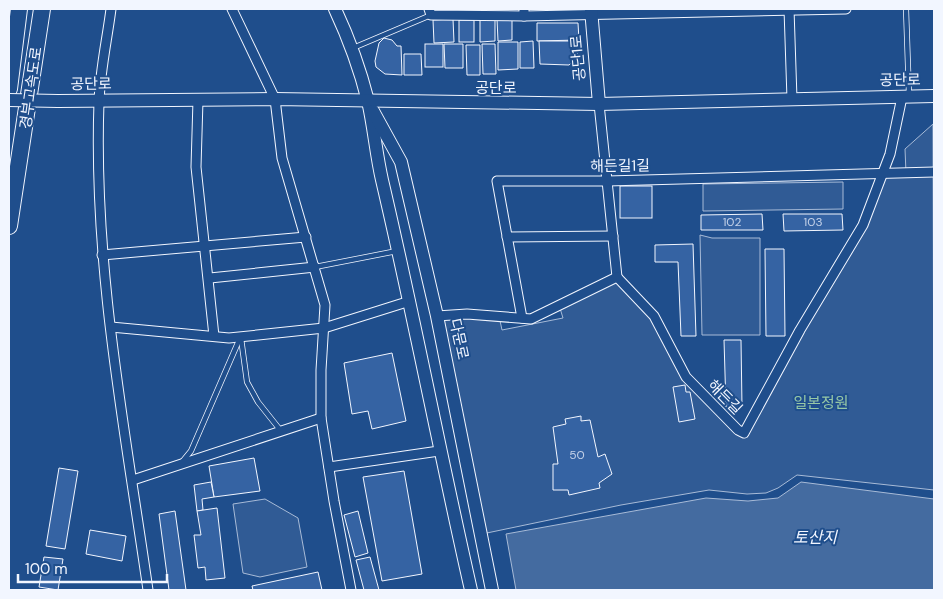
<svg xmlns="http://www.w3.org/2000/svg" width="943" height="599" font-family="'DM Sans','Noto Sans KR',sans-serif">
  <rect width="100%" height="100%" fill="#1f4e8c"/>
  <!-- built -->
  <g fill="#305b95" stroke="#a8bbd7">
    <polygon points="933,124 934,490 797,475 778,488 766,493 747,494 709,490 621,505 482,534 437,316 499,316 502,330 563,318 559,305 617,277 654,316 686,377 744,433 863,225 883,173 906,173 905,149"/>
    <polygon points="843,182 843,209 703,211 703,184"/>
    <polygon points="700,235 712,238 760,238 760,335 702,335"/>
    <polygon points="265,499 298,518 307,567 260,577 243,573 233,504"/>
  </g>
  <!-- water -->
  <polygon fill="#446ba0" stroke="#a8bbd7" points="801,482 934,499 934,590 516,590 506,534 706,498 748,501 778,498"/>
  <!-- building -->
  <g fill="#3563a3" stroke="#f2f6ff">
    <polygon points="512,18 512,40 498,41 497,19"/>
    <polygon points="453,19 454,42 434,43 433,20"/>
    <polygon points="495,19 495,41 480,42 480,20"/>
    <rect x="459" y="20" width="15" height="22"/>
    <polygon points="537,23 578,23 579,40 537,41"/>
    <polygon points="384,38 392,40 397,46 401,46 402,75 385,74 376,67 375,61 379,43"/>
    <polygon points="533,41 534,68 520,68 520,42"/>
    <polygon points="539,41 577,41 577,58 569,65 540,64"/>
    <polygon points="498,42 518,42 518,69 498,70"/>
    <rect x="425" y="44" width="18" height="23"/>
    <polygon points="444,44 463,44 463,68 445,68"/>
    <polygon points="482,44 495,44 496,74 483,74"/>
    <polygon points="466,45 480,45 480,75 467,75"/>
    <polygon points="404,54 421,54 422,75 404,75"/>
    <rect x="620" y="186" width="32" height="32"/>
    <polygon points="762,214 763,230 701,230 701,215"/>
    <polygon points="783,214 842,214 843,230 784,231"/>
    <polygon points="693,244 696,336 681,336 678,262 655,262 655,245"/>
    <polygon points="765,249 784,249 785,336 766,336"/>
    <polygon points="724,340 741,340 742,407 726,407"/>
    <polygon points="392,353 406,421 372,429 368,411 352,414 344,363"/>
    <polygon points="685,385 686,392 690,392 695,419 679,422 673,387"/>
    <polygon points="581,416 581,421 590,420 598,457 605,454 612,474 599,483 600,488 569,495 568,490 553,490 553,464 558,464 553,427 566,424 565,419"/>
    <polygon points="254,458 260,491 214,497 209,466"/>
    <polygon points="59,468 78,471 65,549 46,546"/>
    <polygon points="404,471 422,574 382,581 363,477"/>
    <polygon points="211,482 214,497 202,499 203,510 197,511 194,485"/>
    <polygon points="217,508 225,578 206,580 205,567 198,568 194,535 201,535 197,511"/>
    <polygon points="175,511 186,590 169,590 159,514"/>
    <polygon points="358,511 368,553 355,557 344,515"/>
    <polygon points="90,530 126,536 122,561 86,554"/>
    <polygon points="44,557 63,559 58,590 39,587"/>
    <polygon points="370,557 379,590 364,590 356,560"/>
    <polygon points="318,572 322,590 253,590 252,586"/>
  </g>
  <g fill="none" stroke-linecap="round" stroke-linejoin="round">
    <!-- lane casing -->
    <g stroke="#f2f6ff" stroke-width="6">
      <g id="lane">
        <polyline points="906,9 909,95"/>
        <polyline points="353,48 431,15"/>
        <polyline points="315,267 397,251"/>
        <polyline points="241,338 247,382 258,402 281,431"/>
        <polyline points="182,462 191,451 240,338"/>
      </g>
    </g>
    <!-- street casing -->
    <g stroke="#f2f6ff" stroke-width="11">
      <g id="street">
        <path d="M111 9C107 40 100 71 99 102 93 266 125 429 148 590"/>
        <polyline points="232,9 275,99 282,158 325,305 321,370 321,418 334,501 351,590"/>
        <polyline points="429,9 431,15 524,16 524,9"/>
        <polyline points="789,9 792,99"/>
        <polyline points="524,16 846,9"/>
        <polyline points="198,100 196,167 214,336"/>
        <polyline points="599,104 617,277"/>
        <polyline points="507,237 613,236"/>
        <polyline points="102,255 306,237"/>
        <polyline points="617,277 654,316 686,377 738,430 744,433 800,330 863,225 890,154 902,97"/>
        <polyline points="210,278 315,267"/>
        <polyline points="437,316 467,314 531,319 617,277"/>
        <polyline points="522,318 497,181 607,181 934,172"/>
        <polyline points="111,327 229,338 324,328 410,301"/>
        <polyline points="329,467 439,451"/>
        <polyline points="133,480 321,418"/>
      </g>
    </g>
    <!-- secondary casing -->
    <g stroke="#f2f6ff" stroke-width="14">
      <g id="secondary">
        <path d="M335 9C349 39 360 69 368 101 374 127 376 154 382 180 414 316 440 454 471 590"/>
        <polyline points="591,9 599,104"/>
        <polyline points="58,101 275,99 599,104 934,96"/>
        <polyline points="373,111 401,162 437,316 492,590"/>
      </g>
    </g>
    <!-- highway casing -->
    <g stroke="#f2f6ff" stroke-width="18">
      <g id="highway">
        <polyline points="9,89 19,9"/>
        <polyline points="9,226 42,9"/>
      </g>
    </g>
    <!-- lane -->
    <use href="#lane" stroke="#1f4e8c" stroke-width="4.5"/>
    <!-- street -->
    <use href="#street" stroke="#1f4e8c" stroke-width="9"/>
    <!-- secondary -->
    <use href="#secondary" stroke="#1f4e8c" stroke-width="12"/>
    <!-- highway -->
    <use href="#highway" stroke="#1f4e8c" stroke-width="16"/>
    <!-- secondary-bridge casing -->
    <g stroke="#f2f6ff" stroke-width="14" stroke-linecap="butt">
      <polyline id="secondary-bridge" points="9,100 58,101"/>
    </g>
    <!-- secondary-bridge -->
    <use href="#secondary-bridge" stroke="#1f4e8c" stroke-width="12"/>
  </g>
  <g text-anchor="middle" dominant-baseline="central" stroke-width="4" stroke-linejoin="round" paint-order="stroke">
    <!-- number labels -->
    <g font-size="12" fill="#c3d1e8">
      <text x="732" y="222">102</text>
      <text x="813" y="222">103</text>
      <text x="577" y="455">50</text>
    </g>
    <!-- street labels -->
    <g font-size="15" fill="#f2f6ff" stroke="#1f4e8c">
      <text transform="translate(578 58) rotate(-95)">공단1로</text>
      <text transform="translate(900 80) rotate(-1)">공단로</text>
      <text transform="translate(91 84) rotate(-1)">공단로</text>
      <text transform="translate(31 88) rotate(-82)">경부고속도로</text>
      <text x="496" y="88">공단로</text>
      <text transform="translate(620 166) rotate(-1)">해든길1길</text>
      <text transform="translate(459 339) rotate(78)">다문로</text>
      <text transform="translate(725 397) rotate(45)">해든길</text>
    </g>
    <!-- park labels -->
    <g font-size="15" fill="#97c8a6" stroke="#1f4e8c">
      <text x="821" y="403">일본정원</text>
    </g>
    <!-- water labels -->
    <g font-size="16" font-style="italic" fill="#f2f6ff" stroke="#1f4e8c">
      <text x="815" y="537">토산지</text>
    </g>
  </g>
  <!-- border -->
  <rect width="943" height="599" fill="none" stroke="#f2f6ff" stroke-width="20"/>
  <!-- scale -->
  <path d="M18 574v8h149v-8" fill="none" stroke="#f2f6ff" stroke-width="2.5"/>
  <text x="25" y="574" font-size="15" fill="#f2f6ff" stroke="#1f4e8c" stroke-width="4" paint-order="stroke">100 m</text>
</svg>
